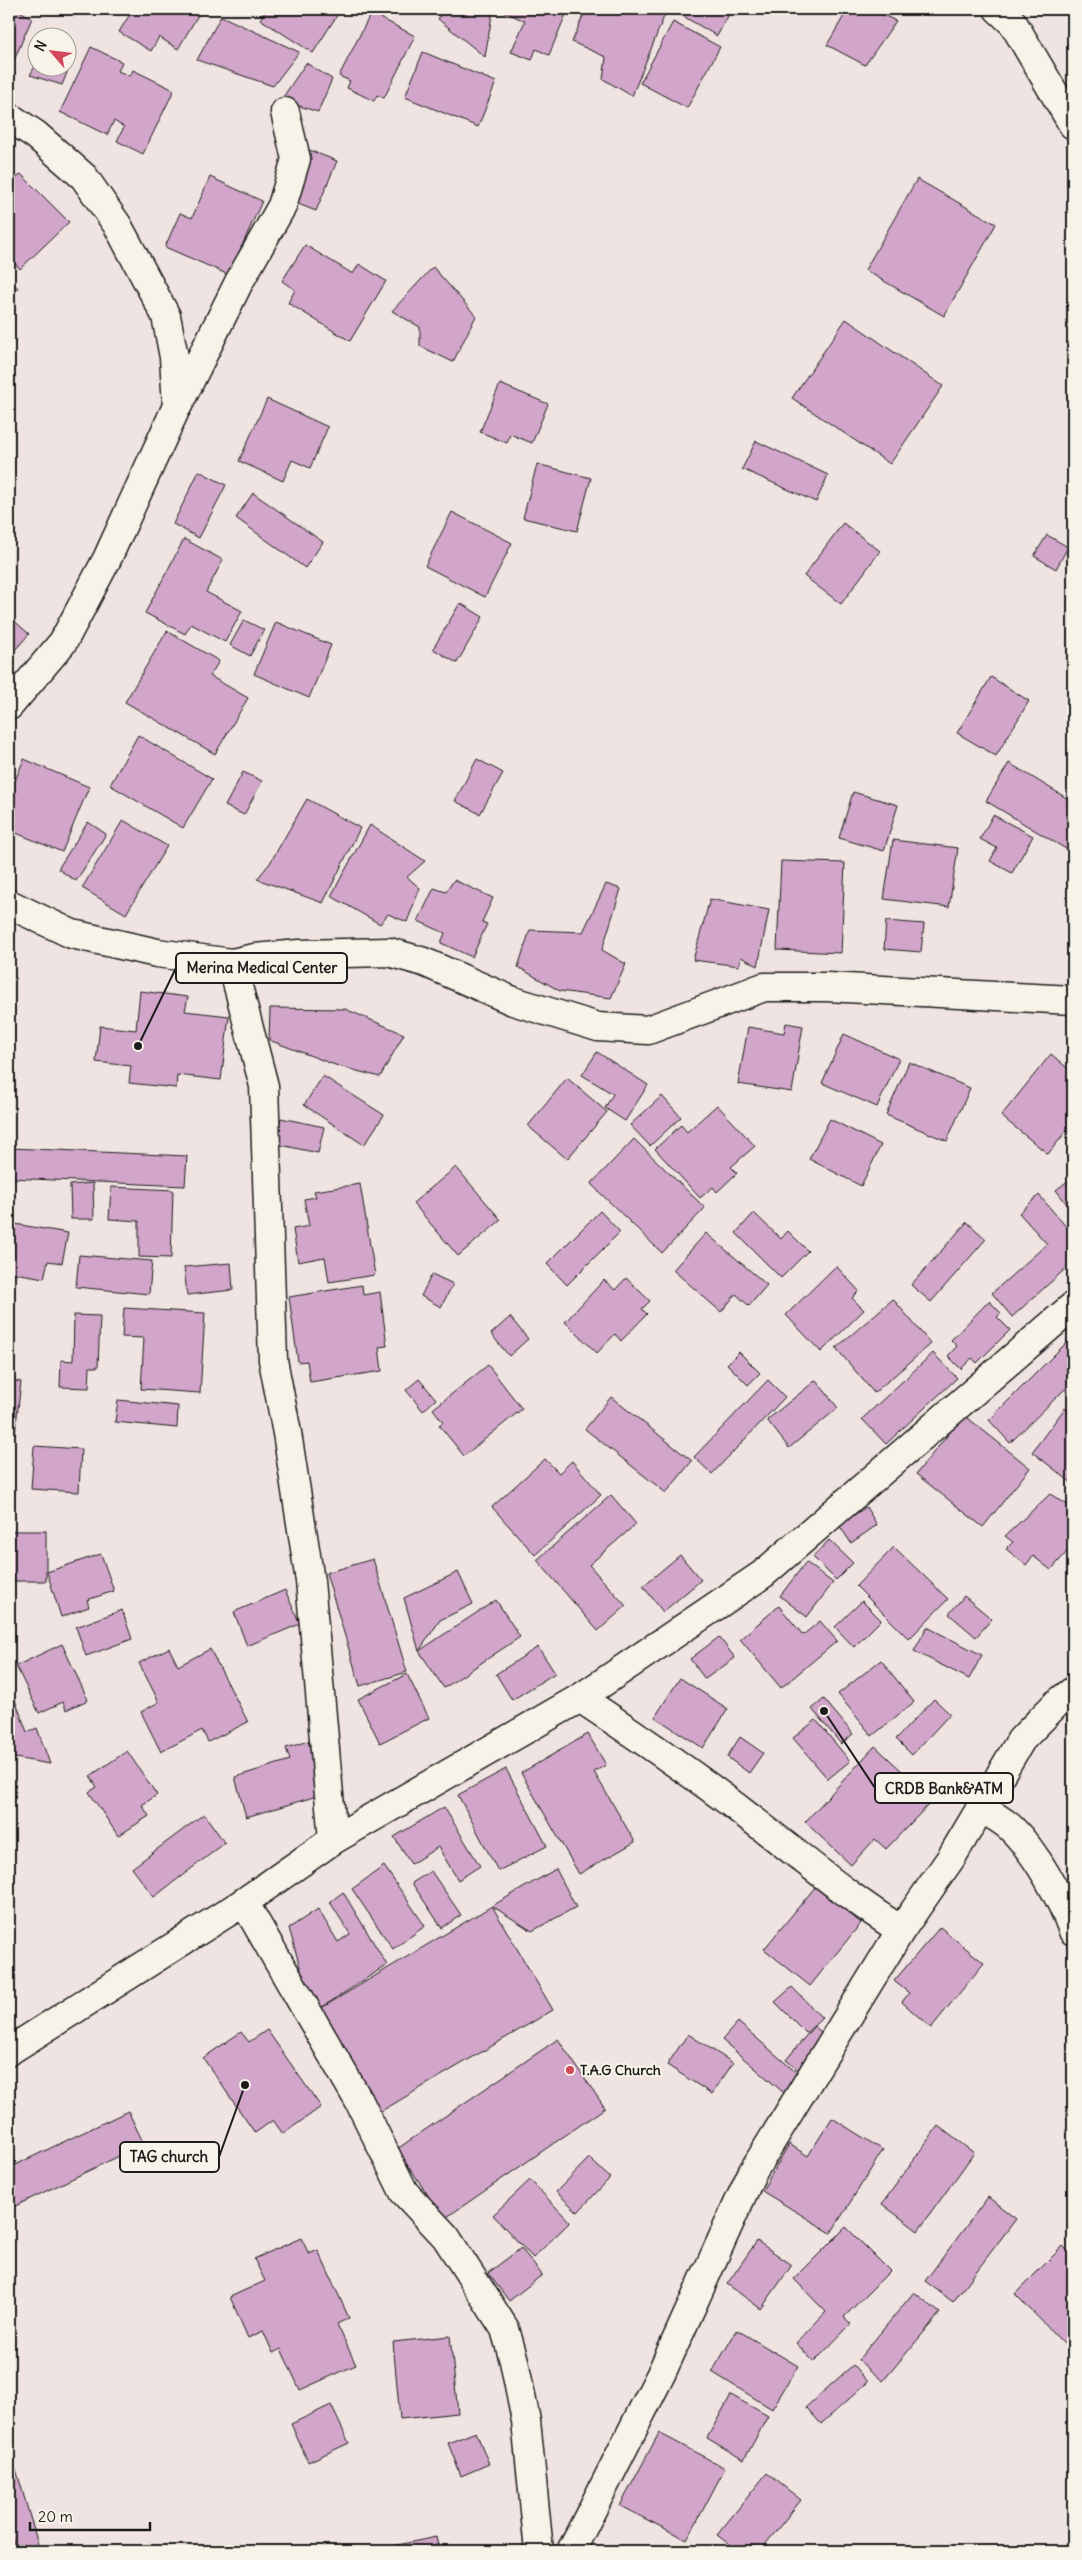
<svg xmlns="http://www.w3.org/2000/svg" width="1082" height="2560" font-family="Delius,sans-serif">
  <rect width="100%" height="100%" fill="#f0e4e2"/>
  <filter id="ink" filterUnits="userSpaceOnUse"><feTurbulence type="fractalNoise" baseFrequency=".02" numOctaves="2"/><feDisplacementMap in="SourceGraphic" scale="10" xChannelSelector="R" yChannelSelector="G"/><feConvolveMatrix kernelMatrix="1 2 1 2 8 2 1 2 1" color-interpolation-filters="sRGB"/></filter>
  <g filter="url(#ink)">
    <!-- building -->
    <g fill="#d2a6ca" stroke="#1c1c1c">
      <polygon points="9,9 16,9 32,18 12,65 9,64"/>
      <polygon points="133,9 200,9 201,10 178,49 159,37 151,51 119,32"/>
      <polygon points="267,9 341,9 313,53 260,19"/>
      <polygon points="445,9 493,9 485,57 438,19"/>
      <polygon points="506,9 568,9 549,55 536,49 532,60 511,52 525,21 504,12"/>
      <polygon points="586,9 653,9 665,14 632,96 603,79 606,57 572,42"/>
      <polygon points="677,9 732,9 717,36 676,12"/>
      <polygon points="848,9 870,9 896,21 865,65 827,45"/>
      <polygon points="371,13 415,36 384,98 377,95 374,101 347,88 350,81 339,76"/>
      <polygon points="221,16 299,52 273,86 197,60"/>
      <polygon points="673,22 720,47 687,108 640,83"/>
      <polygon points="91,47 122,62 118,71 130,76 133,70 174,90 143,154 117,141 124,127 114,121 107,135 60,112"/>
      <polygon points="423,52 496,82 478,127 405,97"/>
      <polygon points="38,61 38,68 68,68 68,61 71,63 62,85 30,75"/>
      <polygon points="306,63 332,79 318,112 281,100"/>
      <polygon points="309,150 337,161 316,211 288,200"/>
      <polygon points="21,174 69,222 20,269 9,257 9,186"/>
      <polygon points="210,177 262,201 229,275 165,247 180,213 192,218"/>
      <polygon points="917,179 996,224 944,316 865,270"/>
      <polygon points="305,245 353,274 359,264 386,281 350,341 288,303 295,290 282,281"/>
      <polygon points="433,267 476,316 453,362 420,346 420,327 392,311"/>
      <polygon points="9,281 18,288 9,300"/>
      <polygon points="846,319 943,386 890,464 792,398"/>
      <polygon points="500,384 548,404 532,443 510,434 507,443 480,432"/>
      <polygon points="267,399 328,427 310,468 292,460 283,481 239,461"/>
      <polygon points="756,441 828,475 816,502 742,469"/>
      <polygon points="537,464 591,478 577,531 523,518"/>
      <polygon points="199,471 226,485 199,538 173,524"/>
      <polygon points="253,493 323,542 305,568 236,518"/>
      <polygon points="452,512 512,543 485,597 425,566"/>
      <polygon points="843,523 880,551 841,604 804,576"/>
      <polygon points="1047,535 1068,547 1056,569 1034,556"/>
      <polygon points="184,539 223,560 206,592 242,611 225,642 191,624 185,634 145,613"/>
      <polygon points="460,603 483,617 457,663 433,649"/>
      <polygon points="9,616 29,634 9,657"/>
      <polygon points="244,620 264,630 250,656 230,645"/>
      <polygon points="276,622 331,645 309,698 254,674"/>
      <polygon points="167,631 219,661 210,676 248,698 215,754 125,702"/>
      <polygon points="991,677 1029,701 996,756 957,733"/>
      <polygon points="138,735 212,779 183,828 110,785"/>
      <polygon points="24,759 89,787 62,852 9,830 9,795"/>
      <polygon points="477,759 503,773 480,814 455,801"/>
      <polygon points="1009,763 1073,802 1073,848 1071,852 986,801"/>
      <polygon points="243,772 262,781 244,815 225,806"/>
      <polygon points="853,792 898,805 884,851 839,838"/>
      <polygon points="307,799 360,828 323,903 257,879 270,863"/>
      <polygon points="993,815 1033,836 1012,873 990,861 997,848 980,839"/>
      <polygon points="123,820 167,846 126,914 82,888"/>
      <polygon points="88,822 106,834 76,881 58,869"/>
      <polygon points="370,825 425,861 407,877 420,888 407,922 388,914 380,924 331,896"/>
      <polygon points="893,840 958,848 949,907 884,899"/>
      <polygon points="781,861 845,863 841,953 777,950"/>
      <polygon points="454,880 493,898 482,922 487,924 472,957 441,943 445,933 418,921 434,888 446,892"/>
      <polygon points="606,884 621,889 602,950 626,964 611,998 560,991 518,967 530,930 583,932"/>
      <polygon points="710,899 769,910 758,966 741,957 739,966 693,960"/>
      <polygon points="886,921 924,924 921,952 884,949"/>
      <polygon points="140,991 188,997 185,1011 229,1016 221,1080 177,1075 176,1088 129,1083 131,1066 96,1062 100,1026 136,1030"/>
      <polygon points="270,1008 345,1009 404,1034 380,1077 338,1066 269,1040"/>
      <polygon points="786,1023 803,1026 792,1092 738,1084 748,1027 784,1033"/>
      <polygon points="844,1034 899,1059 877,1107 822,1083"/>
      <polygon points="597,1052 648,1085 625,1121 605,1108 613,1094 582,1075"/>
      <polygon points="1051,1054 1073,1073 1073,1123 1048,1154 1001,1116"/>
      <polygon points="909,1062 970,1088 947,1141 886,1115"/>
      <polygon points="323,1076 384,1115 364,1145 304,1105"/>
      <polygon points="567,1078 607,1112 567,1159 528,1126"/>
      <polygon points="662,1096 681,1117 650,1146 630,1125"/>
      <polygon points="717,1105 755,1146 731,1167 737,1173 717,1192 713,1187 700,1198 655,1149 681,1125 687,1132"/>
      <polygon points="281,1118 324,1127 318,1153 276,1144"/>
      <polygon points="830,1119 881,1145 861,1186 809,1159"/>
      <polygon points="634,1139 705,1208 662,1253 591,1184"/>
      <polygon points="11,1148 187,1156 185,1186 10,1178"/>
      <polygon points="456,1167 501,1220 458,1256 413,1203"/>
      <polygon points="1073,1177 1073,1212 1056,1190"/>
      <polygon points="93,1183 94,1219 71,1219 70,1185"/>
      <polygon points="360,1184 375,1275 329,1282 325,1257 298,1262 293,1229 309,1226 304,1199 316,1197 314,1191"/>
      <polygon points="111,1187 173,1190 171,1258 139,1257 139,1221 109,1219"/>
      <polygon points="1039,1195 1068,1229 1073,1224 1073,1262 1012,1317 992,1293 1047,1244 1019,1213"/>
      <polygon points="600,1211 620,1232 567,1285 547,1264"/>
      <polygon points="754,1213 781,1239 788,1231 808,1251 781,1278 736,1233"/>
      <polygon points="967,1222 986,1239 931,1302 911,1285"/>
      <polygon points="9,1223 68,1233 62,1263 48,1261 44,1278 9,1272"/>
      <polygon points="706,1233 767,1285 749,1306 736,1294 721,1312 673,1270"/>
      <polygon points="79,1255 152,1261 149,1294 76,1287"/>
      <polygon points="231,1263 233,1290 187,1295 184,1267"/>
      <polygon points="836,1266 859,1291 852,1298 864,1310 821,1352 786,1315"/>
      <polygon points="432,1274 453,1284 441,1307 421,1296"/>
      <polygon points="626,1278 650,1301 642,1309 647,1314 621,1341 615,1334 597,1353 565,1322 604,1280 615,1290"/>
      <polygon points="362,1285 363,1295 380,1292 387,1346 379,1347 382,1371 310,1382 307,1361 298,1362 289,1297"/>
      <polygon points="893,1299 931,1344 874,1393 836,1348"/>
      <polygon points="989,1301 1001,1313 997,1317 1010,1330 977,1363 972,1358 961,1369 948,1356 957,1346 951,1340"/>
      <polygon points="124,1308 205,1313 200,1393 141,1389 144,1338 122,1337"/>
      <polygon points="74,1315 100,1316 98,1367 90,1367 89,1388 60,1387 61,1360 73,1361"/>
      <polygon points="510,1317 528,1339 509,1356 491,1334"/>
      <polygon points="1071,1338 1073,1340 1073,1398 1065,1389 1010,1443 989,1420"/>
      <polygon points="739,1352 760,1373 748,1385 727,1364"/>
      <polygon points="933,1353 957,1378 886,1444 862,1419"/>
      <polygon points="488,1365 522,1409 464,1456 439,1425 443,1422 433,1409"/>
      <polygon points="419,1379 436,1399 423,1411 406,1390"/>
      <polygon points="9,1380 21,1382 15,1434 9,1433"/>
      <polygon points="768,1380 785,1397 712,1474 694,1457"/>
      <polygon points="816,1380 838,1408 789,1448 767,1420"/>
      <polygon points="611,1397 692,1461 666,1493 585,1429"/>
      <polygon points="118,1400 178,1406 177,1428 115,1422"/>
      <polygon points="1065,1408 1073,1415 1073,1484 1032,1452"/>
      <polygon points="964,1415 1030,1468 983,1527 916,1474"/>
      <polygon points="34,1446 81,1449 79,1492 31,1489"/>
      <polygon points="545,1459 559,1473 572,1461 601,1495 535,1555 492,1507"/>
      <polygon points="1050,1494 1073,1508 1073,1545 1051,1570 1033,1556 1026,1565 1006,1549 1013,1542 1005,1536"/>
      <polygon points="611,1495 636,1524 589,1565 626,1606 598,1631 537,1560"/>
      <polygon points="866,1507 877,1525 851,1543 839,1525"/>
      <rect x="9" y="1531" width="37" height="50"/>
      <polygon points="829,1540 853,1563 836,1580 813,1557"/>
      <polygon points="894,1547 948,1599 909,1639 856,1586"/>
      <polygon points="101,1554 114,1591 87,1600 89,1607 61,1617 47,1572"/>
      <polygon points="680,1555 701,1580 663,1612 643,1586"/>
      <polygon points="373,1559 407,1672 360,1686 326,1573"/>
      <polygon points="806,1562 833,1583 807,1617 780,1596"/>
      <polygon points="458,1572 473,1604 440,1620 419,1651 404,1598"/>
      <polygon points="285,1590 300,1624 247,1646 234,1612"/>
      <polygon points="964,1596 992,1619 976,1637 949,1614"/>
      <polygon points="496,1600 520,1637 444,1688 419,1651"/>
      <polygon points="862,1601 881,1620 854,1647 835,1627"/>
      <polygon points="779,1606 803,1635 820,1621 837,1641 781,1688 740,1639"/>
      <polygon points="122,1610 132,1639 86,1656 76,1627"/>
      <polygon points="927,1627 982,1655 969,1679 914,1651"/>
      <polygon points="719,1637 735,1658 705,1679 690,1659"/>
      <polygon points="62,1644 88,1700 66,1710 63,1702 39,1713 16,1666"/>
      <polygon points="538,1647 555,1673 512,1700 496,1674"/>
      <polygon points="169,1648 178,1666 210,1649 248,1722 208,1742 202,1730 161,1752 141,1712 159,1702 139,1663"/>
      <polygon points="881,1660 914,1702 872,1736 838,1694"/>
      <polygon points="407,1674 429,1718 380,1743 358,1699"/>
      <polygon points="680,1678 728,1709 703,1748 655,1717"/>
      <polygon points="9,1684 27,1732 37,1728 50,1764 9,1757"/>
      <polygon points="824,1699 853,1734 841,1744 812,1709"/>
      <polygon points="934,1699 950,1714 912,1755 896,1739"/>
      <polygon points="816,1720 850,1761 828,1779 793,1738"/>
      <polygon points="588,1734 606,1765 594,1772 635,1842 579,1874 521,1773"/>
      <polygon points="740,1737 763,1753 749,1773 727,1757"/>
      <polygon points="308,1741 324,1794 246,1817 235,1777 290,1760 286,1748"/>
      <polygon points="875,1746 933,1800 886,1849 875,1839 851,1865 805,1822"/>
      <polygon points="127,1751 157,1795 142,1805 149,1816 118,1836 89,1792 97,1787 90,1776"/>
      <polygon points="506,1769 547,1846 498,1871 458,1795"/>
      <polygon points="444,1807 480,1866 458,1880 438,1847 411,1864 394,1837"/>
      <polygon points="204,1814 225,1843 154,1897 132,1868"/>
      <polygon points="384,1866 425,1926 393,1949 352,1889"/>
      <polygon points="556,1869 576,1907 532,1931 492,1906"/>
      <polygon points="431,1871 461,1915 442,1928 412,1883"/>
      <polygon points="816,1886 861,1923 810,1986 764,1949"/>
      <polygon points="343,1892 387,1965 313,2013 289,1928 318,1909 338,1942 350,1934 330,1902"/>
      <polygon points="492,1906 553,2010 373,2116 313,2013"/>
      <polygon points="940,1927 984,1963 931,2028 902,2002 909,1993 894,1981"/>
      <polygon points="9,1979 14,1997 9,1999"/>
      <polygon points="792,1987 822,2018 806,2033 775,2002"/>
      <polygon points="738,2022 805,2080 790,2098 722,2040"/>
      <polygon points="814,2026 832,2041 804,2075 786,2060"/>
      <polygon points="267,2030 321,2107 283,2134 273,2120 255,2133 203,2058 241,2032 249,2042"/>
      <polygon points="688,2034 733,2063 712,2094 667,2065"/>
      <polygon points="558,2039 605,2108 444,2219 397,2149"/>
      <polygon points="128,2111 144,2144 9,2209 9,2168"/>
      <polygon points="832,2118 883,2150 831,2233 762,2191 789,2144 808,2156"/>
      <polygon points="938,2126 974,2153 918,2231 882,2204"/>
      <polygon points="589,2158 610,2178 578,2212 556,2192"/>
      <polygon points="530,2180 570,2222 533,2258 493,2215"/>
      <polygon points="988,2197 1016,2219 953,2302 925,2281"/>
      <polygon points="846,2227 890,2271 844,2317 851,2324 814,2362 796,2343 826,2312 794,2279"/>
      <polygon points="301,2238 309,2254 318,2250 349,2318 337,2324 356,2365 300,2390 281,2349 273,2353 263,2331 248,2338 230,2297 265,2281 254,2259"/>
      <polygon points="757,2241 792,2265 761,2309 727,2284"/>
      <polygon points="1063,2246 1073,2256 1073,2353 1015,2294"/>
      <polygon points="521,2248 542,2275 509,2301 488,2273"/>
      <polygon points="914,2292 940,2313 883,2381 858,2360"/>
      <polygon points="737,2330 798,2366 772,2409 712,2372"/>
      <polygon points="450,2336 458,2413 400,2419 393,2342"/>
      <polygon points="853,2365 868,2382 821,2424 806,2407"/>
      <polygon points="731,2395 768,2416 744,2460 707,2438"/>
      <polygon points="331,2405 349,2443 308,2462 291,2424"/>
      <polygon points="476,2432 489,2464 461,2476 448,2443"/>
      <polygon points="659,2433 725,2468 687,2540 620,2506"/>
      <polygon points="16,2469 40,2551 16,2551 9,2527 9,2471"/>
      <polygon points="767,2473 801,2500 760,2551 738,2551 717,2535"/>
      <polygon points="436,2537 439,2551 369,2551"/>
    </g>
    <g fill="none" stroke-linecap="round" stroke-linejoin="round">
      <!-- street casing -->
      <g stroke="#1c1c1c" stroke-width="31">
        <g id="street">
          <polyline points="998,9 1013,23 1073,125"/>
          <polyline points="9,117 36,135 84,177 118,226 166,316 174,357 177,406 107,559 63,642 9,706"/>
          <polyline points="178,405 239,282 282,206 296,159 285,112"/>
          <polyline points="9,904 72,934 157,953 232,963 255,958 299,954 389,952 424,962 513,1001 598,1027 648,1030 764,987 827,987 1073,1000"/>
          <polyline points="232,963 264,1086 273,1360 287,1433 310,1581 333,1840"/>
          <path d="M580 1698C636 1735 692 1773 745 1814 797 1853 846 1896 901 1930"/>
          <path d="M980 1807C990 1814 1003 1820 1012 1829 1036 1853 1062 1899 1073 1931"/>
          <polyline points="244,1902 359,2101 404,2192 446,2237 505,2329 514,2361 526,2421 539,2551"/>
          <polyline points="9,2051 244,1902 333,1840 580,1698 763,1574 1073,1306"/>
          <polyline points="571,2551 661,2374 752,2173 901,1930 951,1858 1021,1740 1056,1704 1073,1691"/>
        </g>
      </g>
      <!-- street -->
      <use href="#street" stroke="#f7f3e8" stroke-width="28"/>
    </g>
  </g>
  <!-- markers -->
  <circle fill="#d1495b" stroke="#f7f3e8" stroke-width="2" cx="570" cy="2070" r="5"/>
  <g text-anchor="middle" dominant-baseline="central" stroke-width="4" stroke-linejoin="round" paint-order="stroke">
    <!-- poi labels -->
    <g font-size="14" font-weight="bold" fill="#1c1c1c" stroke="#f7f3e8" text-anchor="start">
      <text x="580" y="2070">T.A.G Church</text>
    </g>
  </g>
  <!-- callouts -->
  <path fill="none" stroke="#1c1c1c" stroke-width="2" d="M138 1046L176 968M824 1711L875 1788M245 2085L219 2157"/>
  <g fill="#1c1c1c" stroke="#f7f3e8" stroke-width="2">
    <circle cx="138" cy="1046" r="5"/>
    <circle cx="824" cy="1711" r="5"/>
    <circle cx="245" cy="2085" r="5"/>
  </g>
  <g fill="#f7f3e8" stroke="#1c1c1c" stroke-width="2">
    <rect x="176" y="953" width="171" height="30" rx="5"/>
    <rect x="875" y="1773" width="138" height="30" rx="5"/>
    <rect x="120" y="2142" width="99" height="30" rx="5"/>
  </g>
  <g font-size="15" text-anchor="middle" font-weight="bold" fill="#1c1c1c">
    <text x="262" y="973">Merina Medical Center</text>
    <text x="944" y="1794">CRDB Bank&amp;ATM</text>
    <text x="169" y="2162">TAG church</text>
  </g>
  <!-- margin -->
  <rect width="1082" height="2560" fill="none" stroke="#f7f3e8" stroke-width="30"/>
  <rect x="15" y="15" width="1052" height="2530" fill="none" stroke="#1c1c1c" stroke-width="2" filter="url(#ink)"/>
  <!-- north arrow -->
  <g transform="translate(52 52) rotate(298)"><circle r="24" fill="#f7f3e8" stroke="#9f9d96"/>
  <path d="M0-4L9 19L0 12L-9 19Z" fill="#d1495b"/>
  <text y="-8" font-size="14" font-weight="bold" text-anchor="middle" fill="#1c1c1c">N</text>
  </g>
  <!-- scale -->
  <path d="M30 2522v8h120v-8" fill="none" stroke="#1c1c1c" stroke-width="2.5"/>
  <text x="38" y="2522" font-size="15" fill="#1c1c1c" stroke="#f7f3e8" stroke-width="4" paint-order="stroke">20 m</text>
</svg>
